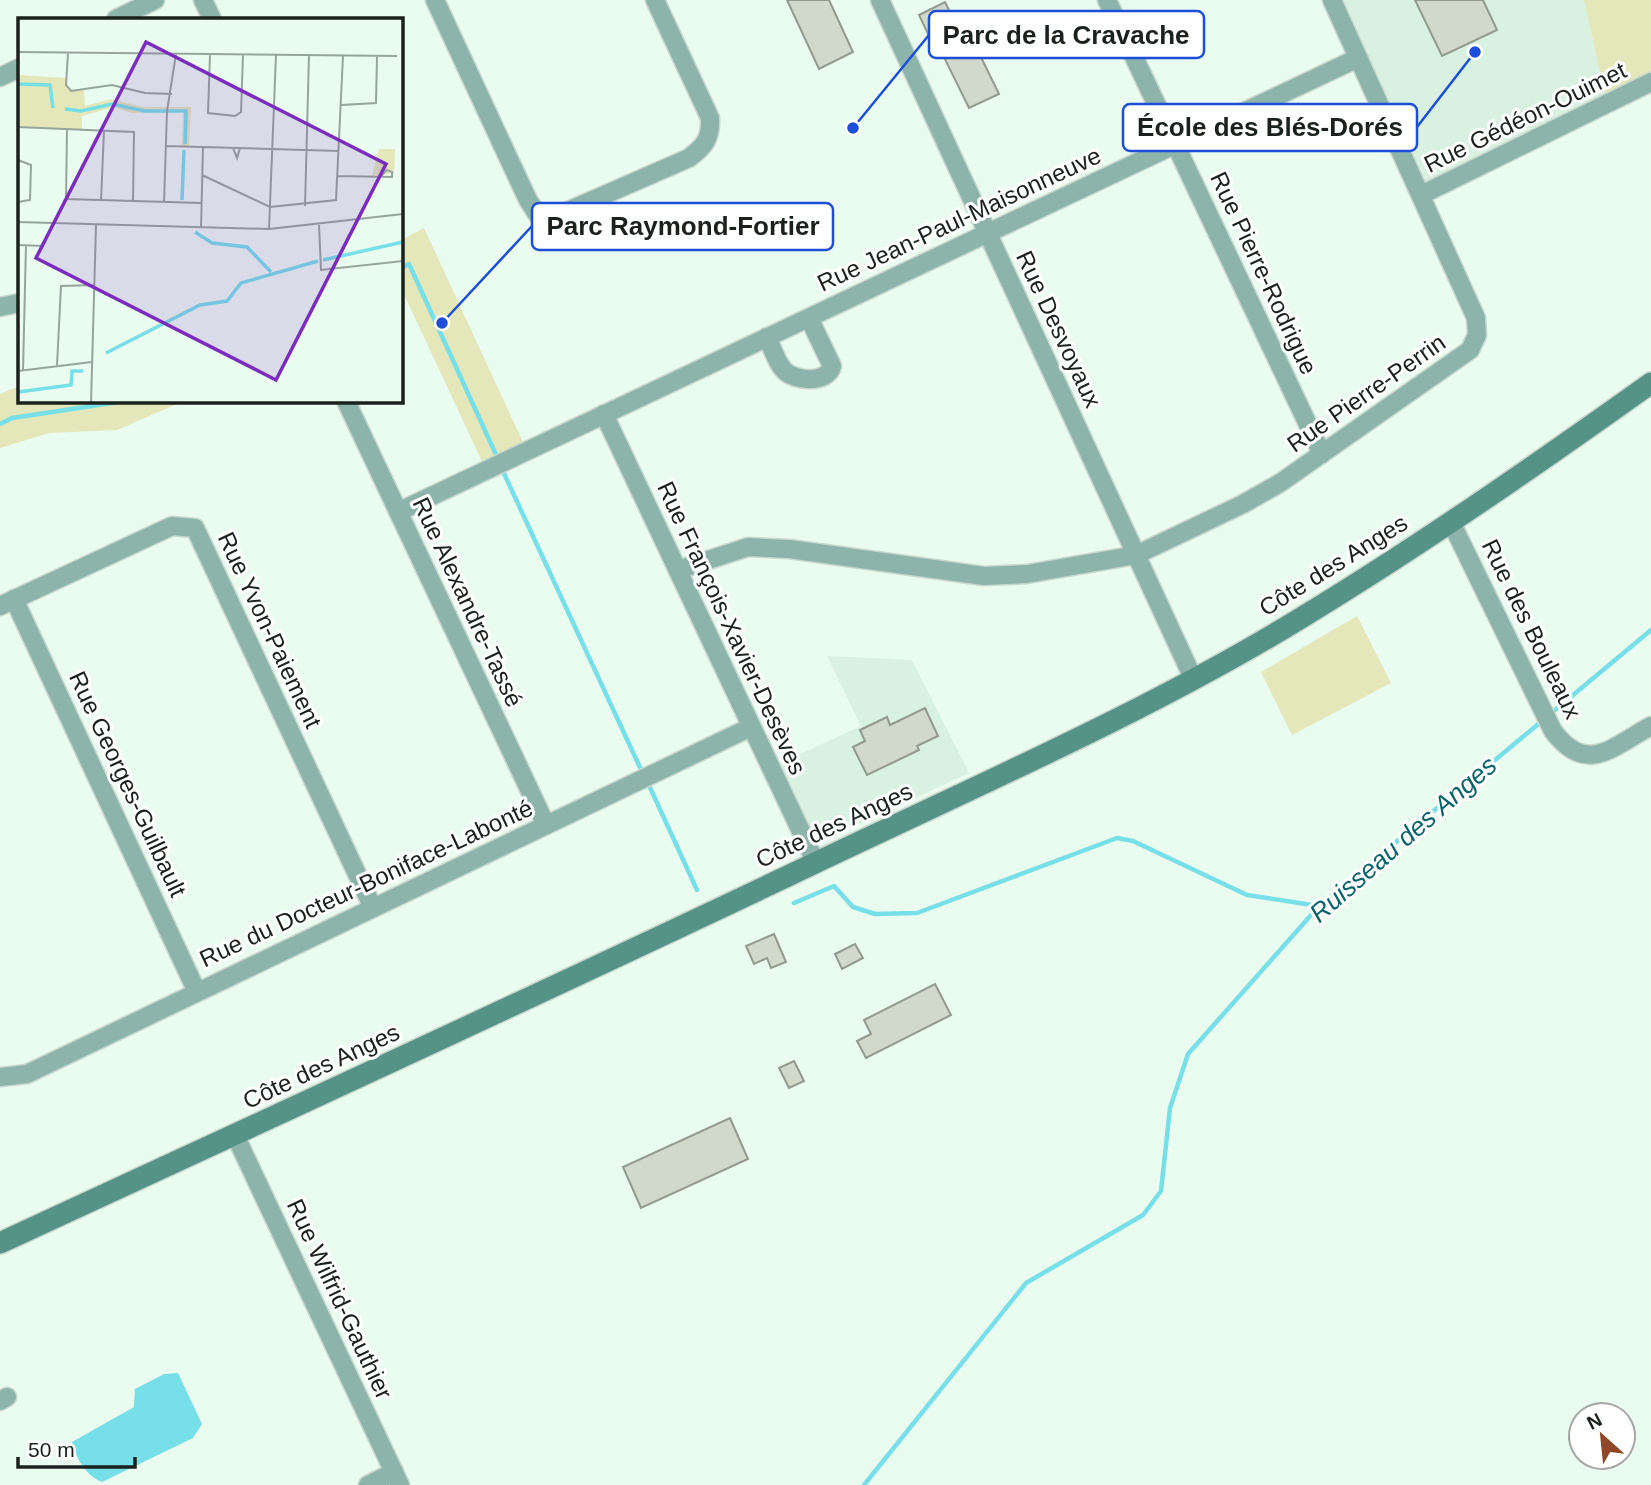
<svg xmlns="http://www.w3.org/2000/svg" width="1651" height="1485" font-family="Arial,sans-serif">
  <rect width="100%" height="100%" fill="#eafbf0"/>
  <!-- built -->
  <g fill="#d9f1e1">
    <polygon points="1331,0 1584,0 1607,104 1421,195"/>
    <polygon points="827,656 912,660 969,773 812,846 770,768 861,726"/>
  </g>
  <!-- green -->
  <g fill="#e3e7b9">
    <polygon points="1584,0 1651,0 1651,82 1607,104"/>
    <polygon points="424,228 527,451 486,470 401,288 401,240"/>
    <polygon points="19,386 19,401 184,401 117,430 49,433 0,448 0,394"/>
    <polygon points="1357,616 1391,683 1292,735 1261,672"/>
  </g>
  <!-- water -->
  <path fill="#77dfe7" d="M178 1373 202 1424 193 1438 102 1482C86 1476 76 1458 72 1442L134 1407 135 1389 164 1374Z"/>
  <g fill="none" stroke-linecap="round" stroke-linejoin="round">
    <!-- stream -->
    <g stroke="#77dfe7" stroke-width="4.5">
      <polyline points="401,268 409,264 498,459"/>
      <polyline points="0,424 12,418 125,401"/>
      <polyline points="501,467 643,774"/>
      <polyline points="1549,715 1651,630"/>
      <polyline points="647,781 697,890"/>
      <polyline points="794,903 834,886 853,907 875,914 917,913 1117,838 1133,841 1247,895 1319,906"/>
      <polyline points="864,1485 1026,1283 1143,1215 1161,1191 1170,1108 1188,1054 1319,906 1542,721"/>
    </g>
  </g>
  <!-- building -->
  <g fill="#d0d9ca" stroke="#919a8c" stroke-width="2">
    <polygon points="787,0 829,0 853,52 819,69"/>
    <polygon points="1415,0 1483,0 1497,30 1442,56"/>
    <polygon points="945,2 970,53 977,49 999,94 969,108 940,49 936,51 919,15"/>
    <polygon points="925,708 938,736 917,746 919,750 867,775 853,747 865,741 860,730 887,717 890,725"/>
    <polygon points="774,934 786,962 771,968 767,958 754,964 746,946"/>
    <polygon points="855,944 863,958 842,969 835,954"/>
    <polygon points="935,984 951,1015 866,1058 857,1041 871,1034 864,1020"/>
    <polygon points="794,1061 804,1081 789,1088 779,1068"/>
    <polygon points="730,1118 748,1159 641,1208 623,1167"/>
  </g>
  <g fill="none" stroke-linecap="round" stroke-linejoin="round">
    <!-- street casing -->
    <g stroke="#c9d8ce" stroke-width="21">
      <g id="street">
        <polyline points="203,0 212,19"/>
        <path d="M435 0 528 200 537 214 554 217 689 158C705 146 711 138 710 118L655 0"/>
        <polyline points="880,0 1193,678"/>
        <polyline points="1107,0 1322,454"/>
        <polyline points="116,19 155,0"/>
        <polyline points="0,77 19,68"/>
        <polyline points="1421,195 1651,82"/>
        <polyline points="0,307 19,303"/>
        <path d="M767 337C772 347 776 361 783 369 793 382 828 384 832 366L809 318"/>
        <polyline points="346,401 546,825"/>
        <polyline points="604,414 816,863"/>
        <polyline points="398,512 1358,58"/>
        <path d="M1451 522 1553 731C1587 776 1612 747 1651 726"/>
        <polyline points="678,570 748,547 789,549 984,576 1027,574 1136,555 1243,504 1280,483 1470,350 1477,335 1476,318 1332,0"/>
        <polyline points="14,599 196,990"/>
        <polyline points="0,606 172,526 195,528 373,908"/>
        <polyline points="0,1077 27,1074 751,727"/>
        <polyline points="235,1135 400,1485"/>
        <polyline points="0,1401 7,1397"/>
        <polyline points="368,1485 394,1472"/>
      </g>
    </g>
    <!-- secondary casing -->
    <g stroke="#c9d8ce" stroke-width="24">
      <path id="secondary" d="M0 1243C272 1117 545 992 815 863 978 785 1147 712 1301 618 1421 545 1536 465 1651 383"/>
    </g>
    <!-- street -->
    <use href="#street" stroke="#8db4ab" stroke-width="18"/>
    <!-- secondary -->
    <use href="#secondary" stroke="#569387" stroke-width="21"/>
  </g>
  <g text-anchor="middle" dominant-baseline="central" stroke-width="6" stroke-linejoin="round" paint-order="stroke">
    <!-- street labels -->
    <g font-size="24" fill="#1b211d" stroke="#fff">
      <text transform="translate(1525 117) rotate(-26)">Rue Gédéon-Ouimet</text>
      <text transform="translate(959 219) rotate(-25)">Rue Jean-Paul-Maisonneuve</text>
      <text transform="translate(1264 273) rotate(65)">Rue Pierre-Rodrigue</text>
      <text transform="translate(1059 329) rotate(65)">Rue Desvoyaux</text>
      <text transform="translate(1366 393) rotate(-35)">Rue Pierre-Perrin</text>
      <text transform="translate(1333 565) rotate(-32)">Côte des Anges</text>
      <text transform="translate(468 602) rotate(65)">Rue Alexandre-Tassé</text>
      <text transform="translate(732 628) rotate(65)">Rue François-Xavier-Desèves</text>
      <text transform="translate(1532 629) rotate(64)">Rue des Bouleaux</text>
      <text transform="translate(270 630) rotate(65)">Rue Yvon-Paiement</text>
      <text transform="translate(128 784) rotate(65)">Rue Georges-Guilbault</text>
      <text transform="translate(834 825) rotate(-25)">Côte des Anges</text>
      <text transform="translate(366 883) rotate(-25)">Rue du Docteur-Boniface-Labonté</text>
      <text transform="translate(321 1066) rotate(-25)">Côte des Anges</text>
      <text transform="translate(340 1299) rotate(65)">Rue Wilfrid-Gauthier</text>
    </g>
    <!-- water labels -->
    <g font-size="26" font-style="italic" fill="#06646a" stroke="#fff">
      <text transform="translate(1403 839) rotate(-41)">Ruisseau des Anges</text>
    </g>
  </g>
  <!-- overview -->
  <g transform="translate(18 18)">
    <rect width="385" height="385" fill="#eafbf0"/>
    <path d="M0 57 49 60V71L66 72 67 88 93 81 125 89H173L171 129 164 128 165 94 113 95 96 89 64 98V112L0 108ZM361 131H377L376 155 354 158Z" fill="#e3e7b9"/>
    <path fill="none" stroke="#77dfe7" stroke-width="3.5" d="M0 66 32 67 35 90M47 91 63 93 94 86 127 93H168L167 126M164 182 166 132M177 214 194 225 229 229 253 254M305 242 385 224M88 335 182 287 209 283 223 265 300 243M0 374 53 367 54 353H65"/>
    <path fill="none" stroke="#97a49c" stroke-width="2" d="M0 34 379 38M50 35 48 67 53 73 94 67 127 75 154 76M192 36 190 95 217 98 223 94 225 37M323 87 358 85 359 38M0 109 116 114 115 184M49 111 48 181 184 185M148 128 321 133M215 130 219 140 222 130M0 142 13 147 12 182 0 184M184 157 252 189 318 182 325 38M320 158 374 159V154L369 152 363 158M83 183 86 112M146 185 149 93 158 36M287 188 291 37M0 204 251 211 385 196M301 207 303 252 385 243M183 210 185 129M251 211 258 37M0 227 26 228M39 347 43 268 76 267M0 353 74 344M5 353 8 227M73 385 78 207"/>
    <path fill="#7b2cbf" fill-opacity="0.15" stroke="#7b2cbf" stroke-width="3.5" d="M128 24 368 146 258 362 18 240Z"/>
    <rect width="385" height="385" fill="none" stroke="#1b211d" stroke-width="3.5"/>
  </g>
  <!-- callouts -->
  <path fill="none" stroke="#1d4ed8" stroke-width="2.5" d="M853 128L929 35M1475 52L1417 127M442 323L532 226"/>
  <g fill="#1d4ed8" stroke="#fff" stroke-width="2.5">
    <circle cx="853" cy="128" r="7"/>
    <circle cx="1475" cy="52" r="7"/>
    <circle cx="442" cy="323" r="7"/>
  </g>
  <g fill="#fff" stroke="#1d4ed8" stroke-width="2.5">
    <rect x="929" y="11" width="275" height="47" rx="7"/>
    <rect x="1123" y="104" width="294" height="47" rx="7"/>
    <rect x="532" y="203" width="301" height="47" rx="7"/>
  </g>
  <g font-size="26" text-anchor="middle" font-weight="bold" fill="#1b211d">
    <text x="1066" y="44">Parc de la Cravache</text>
    <text x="1270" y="136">École des Blés-Dorés</text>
    <text x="683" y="235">Parc Raymond-Fortier</text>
  </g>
  <!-- north arrow -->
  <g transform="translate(1602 1436) rotate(333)"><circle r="33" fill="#ffffff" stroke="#a4a6a5" stroke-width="2"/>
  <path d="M0-5L12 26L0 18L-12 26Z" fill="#8f4726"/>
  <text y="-10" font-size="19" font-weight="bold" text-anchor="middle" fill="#1b211d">N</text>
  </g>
  <!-- scale -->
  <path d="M18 1457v10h117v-10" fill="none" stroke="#1b211d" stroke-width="3.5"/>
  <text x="28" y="1457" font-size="21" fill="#1b211d" stroke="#ffffff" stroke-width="5" paint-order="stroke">50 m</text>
</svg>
